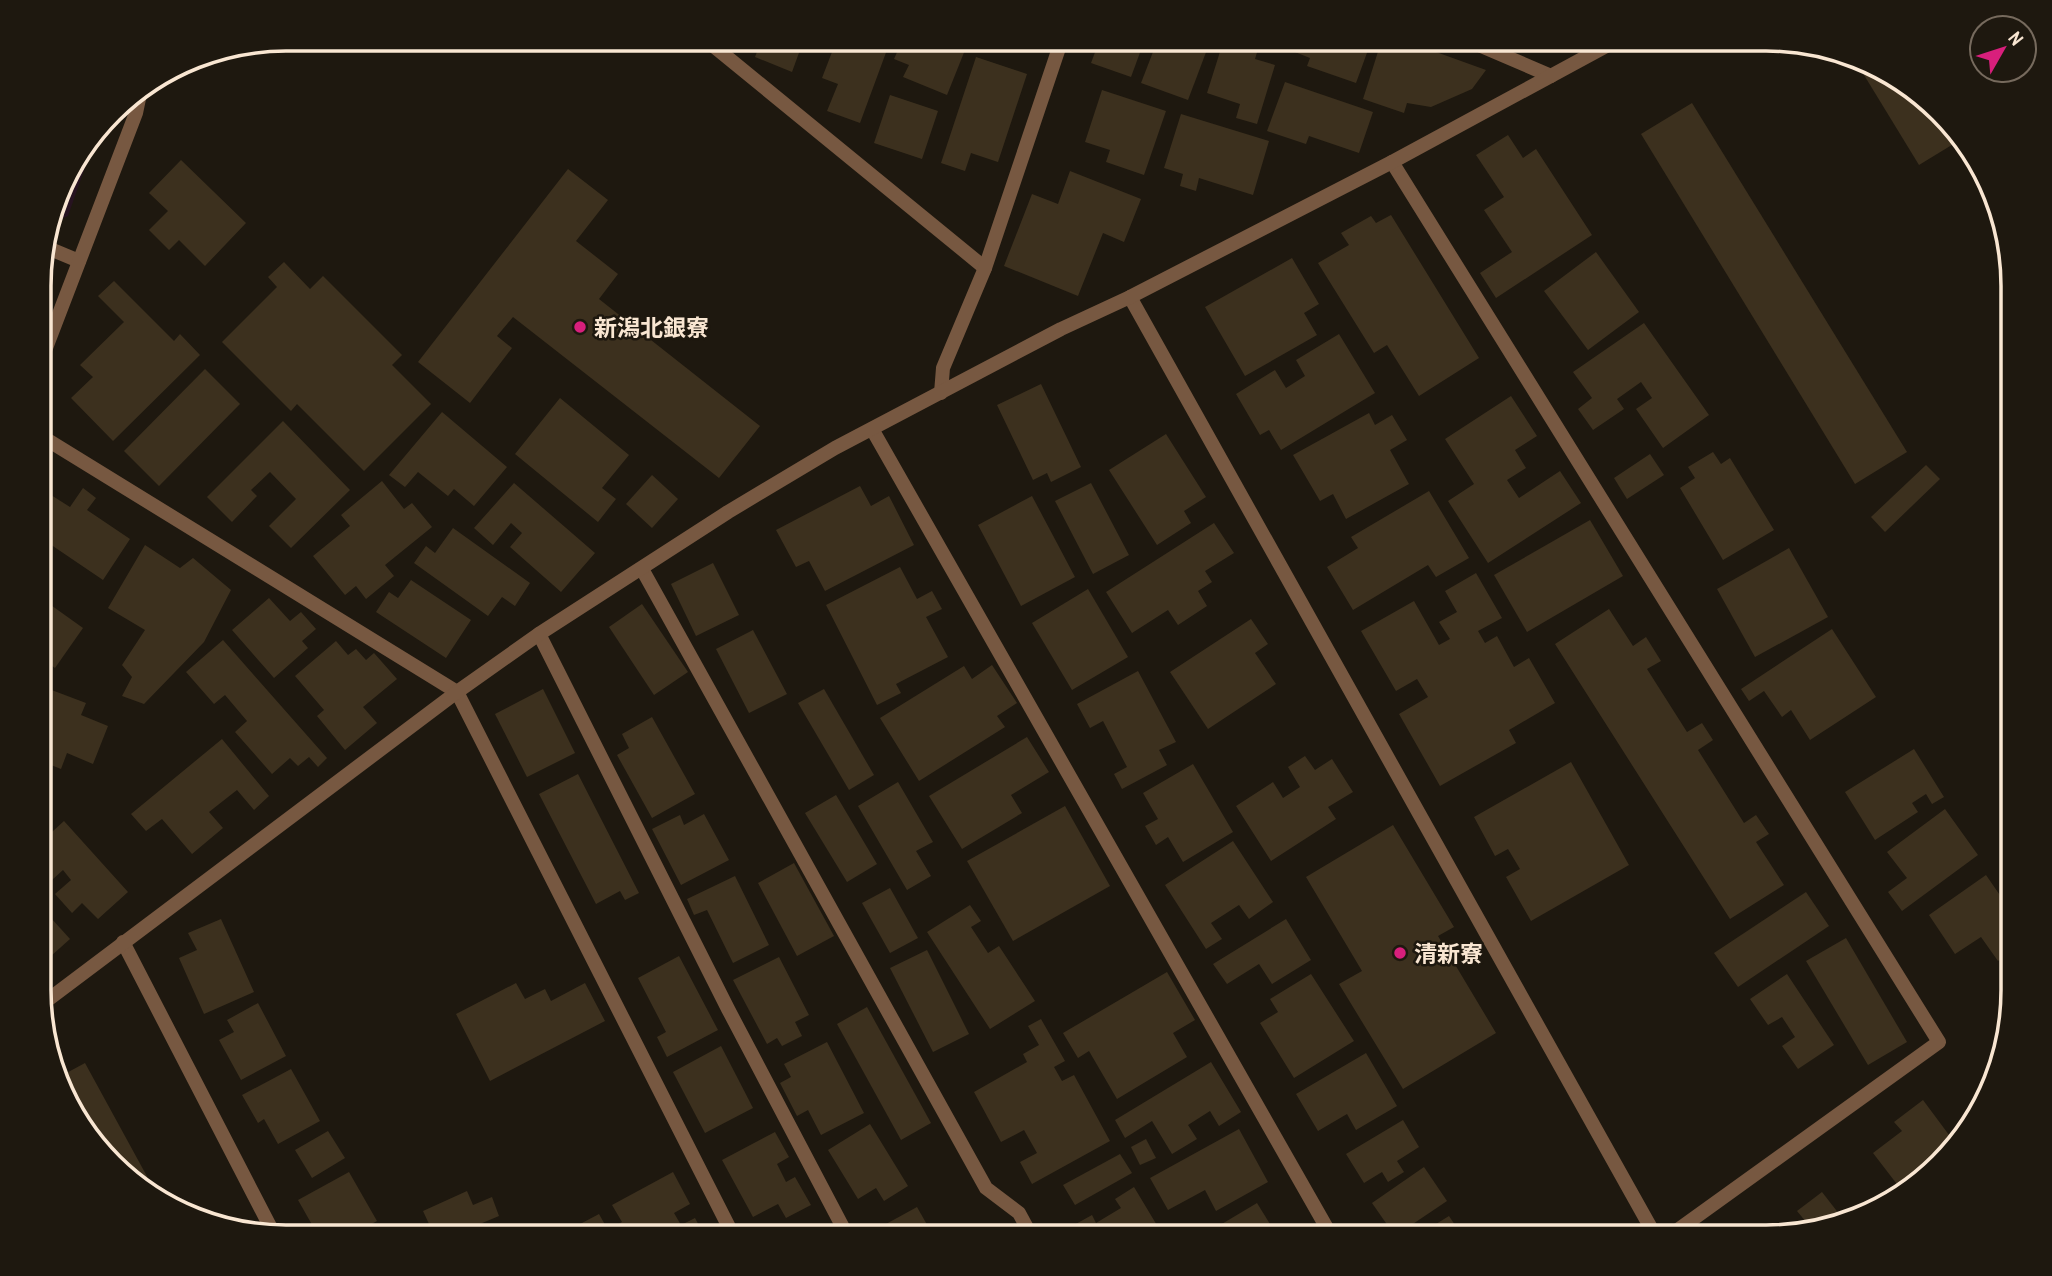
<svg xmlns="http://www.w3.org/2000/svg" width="2052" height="1276" font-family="'Archivo Narrow','Noto Sans JP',sans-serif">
  <rect width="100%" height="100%" fill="#1e180f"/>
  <!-- green -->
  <polygon fill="#271320" points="97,133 68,216 49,225 64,176"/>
  <!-- building -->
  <g fill="#3c301e">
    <polygon points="762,39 804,39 792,72 755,57"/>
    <polygon points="837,39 891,39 860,123 827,111 838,84 822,78"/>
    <polygon points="903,39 969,40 947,95 903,77 909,65 894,59"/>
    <polygon points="1100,39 1145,39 1131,77 1091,63"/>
    <polygon points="1158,39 1211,39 1188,100 1141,83"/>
    <polygon points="1224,39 1261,39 1255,59 1275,65 1257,124 1236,118 1240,104 1207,93"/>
    <polygon points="1299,39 1372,39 1356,83 1307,66 1310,58 1295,52"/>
    <polygon points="1382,39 1400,39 1486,70 1472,89 1431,107 1407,103 1404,113 1363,99"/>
    <polygon points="976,57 1027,74 998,162 971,153 965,171 941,163"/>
    <polygon points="1853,57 1903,80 1960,140 1919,165"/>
    <polygon points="1285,82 1373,112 1359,153 1309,136 1306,144 1267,131"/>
    <polygon points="1102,90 1166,111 1144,175 1106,162 1110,150 1085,142"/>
    <polygon points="890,95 938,111 922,159 874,143"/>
    <polygon points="1692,103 1907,452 1855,484 1641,134"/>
    <polygon points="1181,114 1269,141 1253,195 1199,178 1196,191 1180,186 1183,174 1164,168"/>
    <polygon points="1508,135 1523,158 1536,149 1592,235 1496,298 1480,273 1512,252 1484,210 1504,197 1476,155"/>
    <polygon points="181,160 246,223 205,266 179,240 169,250 149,230 168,211 149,193"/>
    <polygon points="568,169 608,200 576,241 618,274 599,299 760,426 719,478 513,317 497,336 512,348 470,403 418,362"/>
    <polygon points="1070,171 1141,199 1124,242 1103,233 1078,296 1004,266 1032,194 1058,204"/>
    <polygon points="1391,215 1479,358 1419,396 1387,345 1374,353 1318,263 1349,245 1341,233 1371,216 1376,223"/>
    <polygon points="1596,252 1639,312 1588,350 1544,291"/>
    <polygon points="1292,258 1319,304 1304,313 1317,335 1245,376 1205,307"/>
    <polygon points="284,262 310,289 323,276 402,355 392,365 431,404 364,471 297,404 291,411 222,342 277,287 268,277"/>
    <polygon points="114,281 174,341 180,334 200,355 113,441 71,398 93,377 80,365 124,322 98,296"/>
    <polygon points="1644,323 1709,415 1663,448 1636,409 1652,398 1641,382 1617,399 1624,409 1593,430 1578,409 1592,398 1573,372"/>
    <polygon points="1339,334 1375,393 1281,450 1269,430 1260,435 1236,394 1275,370 1286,388 1305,376 1296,360"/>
    <polygon points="205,369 240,404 159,486 124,451"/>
    <polygon points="1041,384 1081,467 1051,482 1047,473 1033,480 997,405"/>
    <polygon points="1511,396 1537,436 1515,450 1526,468 1507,480 1519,498 1560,471 1581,503 1488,563 1448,501 1474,484 1445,439"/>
    <polygon points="560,398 629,455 602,488 616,499 598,522 515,454"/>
    <polygon points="442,412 507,467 474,506 454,489 448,496 418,472 405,487 389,475"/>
    <polygon points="1369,413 1375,425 1392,415 1407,440 1390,450 1409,484 1346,519 1333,494 1320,501 1293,455"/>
    <polygon points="283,421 350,490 291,548 269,526 296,499 270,472 251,490 257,496 232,522 207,497"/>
    <polygon points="1166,434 1206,497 1184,511 1191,523 1157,545 1109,470"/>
    <polygon points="1713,452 1721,464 1730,458 1774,530 1723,560 1680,488 1695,478 1688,467"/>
    <polygon points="1650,454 1664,475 1627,499 1614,478"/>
    <polygon points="1926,465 1940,479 1885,532 1871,517"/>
    <polygon points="652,475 678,499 652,528 626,504"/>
    <polygon points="382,481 404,509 412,503 432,527 385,565 394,576 366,599 356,586 345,595 313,556 350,526 341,515"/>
    <polygon points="514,483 595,553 561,592 510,547 522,533 511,523 493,545 474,528"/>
    <polygon points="1091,483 1129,555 1093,574 1055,501"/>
    <polygon points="860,486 871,506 889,496 914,545 825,591 809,561 796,567 776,530"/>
    <polygon points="83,488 96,498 87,510 130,539 103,580 41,538 41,511 51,495 70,507"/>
    <polygon points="1429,491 1469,558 1436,577 1428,565 1353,610 1327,567 1358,548 1351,537"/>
    <polygon points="1032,496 1075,577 1021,606 978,525"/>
    <polygon points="1590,520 1623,576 1527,632 1494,575"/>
    <polygon points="1214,523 1234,553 1205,571 1212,582 1198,591 1207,606 1178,625 1168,610 1132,633 1106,592"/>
    <polygon points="453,528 530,583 515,606 502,597 488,616 414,563 426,546 435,553"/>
    <polygon points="145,545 180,568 193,558 231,590 204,642 144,704 122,696 132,677 122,665 145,630 108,608"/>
    <polygon points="1789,548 1828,617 1755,657 1717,589"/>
    <polygon points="713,563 739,615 696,636 671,584"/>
    <polygon points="900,567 917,599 932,591 942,609 926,617 948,657 896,684 901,693 877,705 826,605"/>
    <polygon points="1476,573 1502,618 1478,631 1485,643 1497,636 1514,667 1529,658 1555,703 1509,730 1516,743 1440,786 1399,714 1428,697 1417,679 1396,691 1361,631 1414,601 1439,645 1450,639 1439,622 1457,612 1445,591"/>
    <polygon points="411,580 471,620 446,658 376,612 389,592 398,598"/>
    <polygon points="1088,589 1128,657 1072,690 1032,623"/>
    <polygon points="41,598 83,628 55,668 41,658"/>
    <polygon points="269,598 290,621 301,612 316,629 302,641 308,648 274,678 232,630"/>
    <polygon points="642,604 688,672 654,695 609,627"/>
    <polygon points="1609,609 1633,646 1646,637 1661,661 1647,669 1687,732 1702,723 1713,740 1698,750 1744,823 1756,815 1769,834 1756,842 1784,885 1730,919 1555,644"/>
    <polygon points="1251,619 1268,644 1255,653 1276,684 1208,729 1170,672"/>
    <polygon points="1832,629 1876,697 1810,740 1791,710 1782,717 1764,691 1749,701 1741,689"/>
    <polygon points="753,630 787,694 749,713 716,649"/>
    <polygon points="223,640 327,758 318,767 309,757 298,766 290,758 272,774 235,732 247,721 225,695 214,704 186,672"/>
    <polygon points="336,641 348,655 356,649 366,660 374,653 397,679 363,707 377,723 345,750 317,716 324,710 295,676"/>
    <polygon points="992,665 1017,703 997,716 1005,727 919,781 880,718 964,666 972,679"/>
    <polygon points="1138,671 1176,742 1159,750 1167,765 1122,789 1114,774 1127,767 1103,721 1090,728 1077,704"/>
    <polygon points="41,686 86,703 81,715 108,726 93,764 67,753 61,769 41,761"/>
    <polygon points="543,689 575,753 527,777 495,714"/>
    <polygon points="824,689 874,775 849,790 798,703"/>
    <polygon points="652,717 695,794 652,818 617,755 629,748 622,734"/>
    <polygon points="1027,737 1049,772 1011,795 1022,813 962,849 929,796"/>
    <polygon points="222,739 269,796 254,810 237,790 209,812 223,828 192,854 162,819 146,831 131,814"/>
    <polygon points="1914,749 1944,797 1932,804 1926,794 1912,803 1918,812 1875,840 1845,792"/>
    <polygon points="1305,756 1315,770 1332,759 1353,792 1328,807 1336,819 1271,861 1236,806 1273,782 1283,798 1300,787 1288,767"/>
    <polygon points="1571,762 1629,865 1531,921 1506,877 1520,869 1508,849 1495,856 1474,817"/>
    <polygon points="1193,764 1233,832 1183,862 1168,837 1156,845 1145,826 1158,819 1143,793"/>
    <polygon points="578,774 639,893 625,900 620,891 596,904 539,794"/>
    <polygon points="898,782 933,842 916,851 931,876 907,890 858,806"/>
    <polygon points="836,795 877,864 847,882 805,813"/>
    <polygon points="1065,806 1110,886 1013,941 967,861"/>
    <polygon points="1945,809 1978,855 1902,911 1888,892 1907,878 1887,852"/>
    <polygon points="704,814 729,860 681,885 652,829 680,815 684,825"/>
    <polygon points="2013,817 2013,839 2002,828"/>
    <polygon points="64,821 128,892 98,919 82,903 72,913 55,894 71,880 63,870 42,889 41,887 41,842"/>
    <polygon points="1393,825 1454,927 1438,936 1496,1033 1403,1089 1339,984 1362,971 1306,877"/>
    <polygon points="1233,841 1273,902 1249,919 1239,905 1211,923 1222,939 1206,949 1165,885"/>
    <polygon points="794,863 834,936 797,956 758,883"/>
    <polygon points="1986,875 2013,914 2013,950 1998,961 1981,937 1955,954 1929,915"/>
    <polygon points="735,876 769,945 733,963 707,910 694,915 687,899"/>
    <polygon points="890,888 918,938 890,953 862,903"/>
    <polygon points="1806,892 1829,926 1738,987 1714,953"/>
    <polygon points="970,905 981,921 971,927 988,953 999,946 1035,1001 990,1029 927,932"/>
    <polygon points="41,907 70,939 42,964 41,962"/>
    <polygon points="221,919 254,992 204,1014 179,958 197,950 188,933"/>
    <polygon points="1286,919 1311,960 1272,984 1259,964 1227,984 1213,964"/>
    <polygon points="1846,938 1907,1042 1868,1065 1806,961"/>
    <polygon points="927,950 969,1034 933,1052 890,968"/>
    <polygon points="679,956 718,1030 667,1057 657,1037 666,1032 638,978"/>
    <polygon points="779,957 809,1015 795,1022 802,1036 782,1046 777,1038 767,1044 733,980"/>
    <polygon points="1167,972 1195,1020 1173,1033 1187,1057 1117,1099 1089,1051 1078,1058 1063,1033"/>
    <polygon points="1311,974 1354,1041 1294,1078 1260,1023 1278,1012 1270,999"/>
    <polygon points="1787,974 1834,1045 1798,1069 1782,1046 1795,1037 1782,1017 1768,1025 1750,999"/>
    <polygon points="516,983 525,999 545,989 551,1001 585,983 605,1021 490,1081 456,1014"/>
    <polygon points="258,1003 286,1056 241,1080 219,1040 234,1032 227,1020"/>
    <polygon points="867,1007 931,1123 901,1140 837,1024"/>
    <polygon points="1041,1019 1065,1061 1054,1067 1062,1081 1074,1075 1110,1141 1032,1184 1020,1162 1037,1153 1024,1130 1001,1142 974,1092 1027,1062 1023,1054 1039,1045 1028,1026"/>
    <polygon points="827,1042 864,1113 821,1135 808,1110 797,1116 780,1083 791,1077 784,1064"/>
    <polygon points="721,1046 753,1108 705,1133 673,1072"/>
    <polygon points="1366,1053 1397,1106 1356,1130 1347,1114 1318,1131 1296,1094"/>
    <polygon points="1211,1062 1241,1112 1219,1126 1210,1111 1188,1125 1197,1139 1172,1154 1152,1121 1125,1138 1115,1120"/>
    <polygon points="85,1063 161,1202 149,1196 72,1114 66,1097 68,1096 59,1077"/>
    <polygon points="291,1069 320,1121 278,1144 264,1119 258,1123 242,1095"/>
    <polygon points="1923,1100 1955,1143 1903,1192 1873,1153 1902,1131 1894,1122"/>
    <polygon points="1403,1120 1419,1147 1397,1161 1404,1172 1388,1182 1382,1172 1364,1183 1346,1154"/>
    <polygon points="870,1124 908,1186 884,1201 876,1188 858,1199 828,1150"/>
    <polygon points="1239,1129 1268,1182 1216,1211 1205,1190 1168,1210 1150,1178"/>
    <polygon points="328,1131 345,1158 312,1178 295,1150"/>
    <polygon points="775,1132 789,1157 777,1164 786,1182 795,1177 811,1205 786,1218 778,1204 753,1217 722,1160"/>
    <polygon points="1146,1139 1156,1158 1140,1165 1131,1147"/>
    <polygon points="1120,1154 1132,1173 1075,1205 1063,1185"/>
    <polygon points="1424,1167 1447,1201 1395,1236 1372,1203"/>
    <polygon points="349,1172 377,1221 348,1237 319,1237 298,1200"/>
    <polygon points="673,1172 690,1204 674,1213 681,1225 695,1218 705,1237 568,1237 565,1232 599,1214 608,1230 622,1222 612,1205"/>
    <polygon points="1134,1187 1164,1237 1081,1237 1074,1225 1092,1215 1096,1223 1121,1208 1115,1199"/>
    <polygon points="467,1191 473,1205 492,1197 499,1216 475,1226 479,1237 435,1237 423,1211"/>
    <polygon points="1822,1192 1843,1219 1811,1228 1797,1211"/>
    <polygon points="1257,1203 1278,1237 1200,1237"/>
    <polygon points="917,1207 934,1237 867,1237 866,1235"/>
    <polygon points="1449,1216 1463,1237 1415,1237"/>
  </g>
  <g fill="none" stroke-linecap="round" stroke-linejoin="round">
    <!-- minor -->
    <g stroke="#775841" stroke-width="14">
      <polyline points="705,39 985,268"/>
      <polyline points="1465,39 1551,76"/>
      <polyline points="1392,162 1939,1042 1668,1237"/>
      <polyline points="43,246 79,261"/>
      <polyline points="1130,297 1656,1237"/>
      <polyline points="41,361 136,113 141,89"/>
      <polyline points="941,393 943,368 985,268 1062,39"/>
      <polyline points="872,429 1332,1237"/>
      <polyline points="41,436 457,692 734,1237"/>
      <polyline points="642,569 986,1188 1019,1213 1032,1237"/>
      <polyline points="539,634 728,1009 848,1237"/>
      <polyline points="123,942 275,1236"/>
      <polyline points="41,1005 457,692 539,634 728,512 835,448 1061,329 1130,297 1392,162 1619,39"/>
    </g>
  </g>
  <!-- markers -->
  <g fill="#d81f7c" stroke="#1e180f" stroke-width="2.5">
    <circle cx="580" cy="327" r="7"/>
    <circle cx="1400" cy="953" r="7"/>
  </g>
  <g text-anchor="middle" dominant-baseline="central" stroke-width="5" stroke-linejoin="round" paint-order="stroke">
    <!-- poi labels -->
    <g font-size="23" font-weight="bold" fill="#f9e6d2" stroke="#1e180f" text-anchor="start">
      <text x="594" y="327">新潟北銀寮</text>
      <text x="1414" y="953">清新寮</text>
    </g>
  </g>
  <!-- crop -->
  <path d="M0 0H2052V1276H0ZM286 51H1766A235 235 0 0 1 2001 286V990A235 235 0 0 1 1766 1225H286A235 235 0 0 1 51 990V286A235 235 0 0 1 286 51Z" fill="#1e180f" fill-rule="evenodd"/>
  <path fill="none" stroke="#f9e6d2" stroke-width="3.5" d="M286 51H1766A235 235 0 0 1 2001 286V990A235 235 0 0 1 1766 1225H286A235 235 0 0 1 51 990V286A235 235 0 0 1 286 51Z"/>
  <!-- north arrow -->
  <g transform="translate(2003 49) rotate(51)"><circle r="33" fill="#1e180f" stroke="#766a5d" stroke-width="2"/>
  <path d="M0-5L12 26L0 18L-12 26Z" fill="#d81f7c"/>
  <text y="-10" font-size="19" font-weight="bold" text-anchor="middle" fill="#f9e6d2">N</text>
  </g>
</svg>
